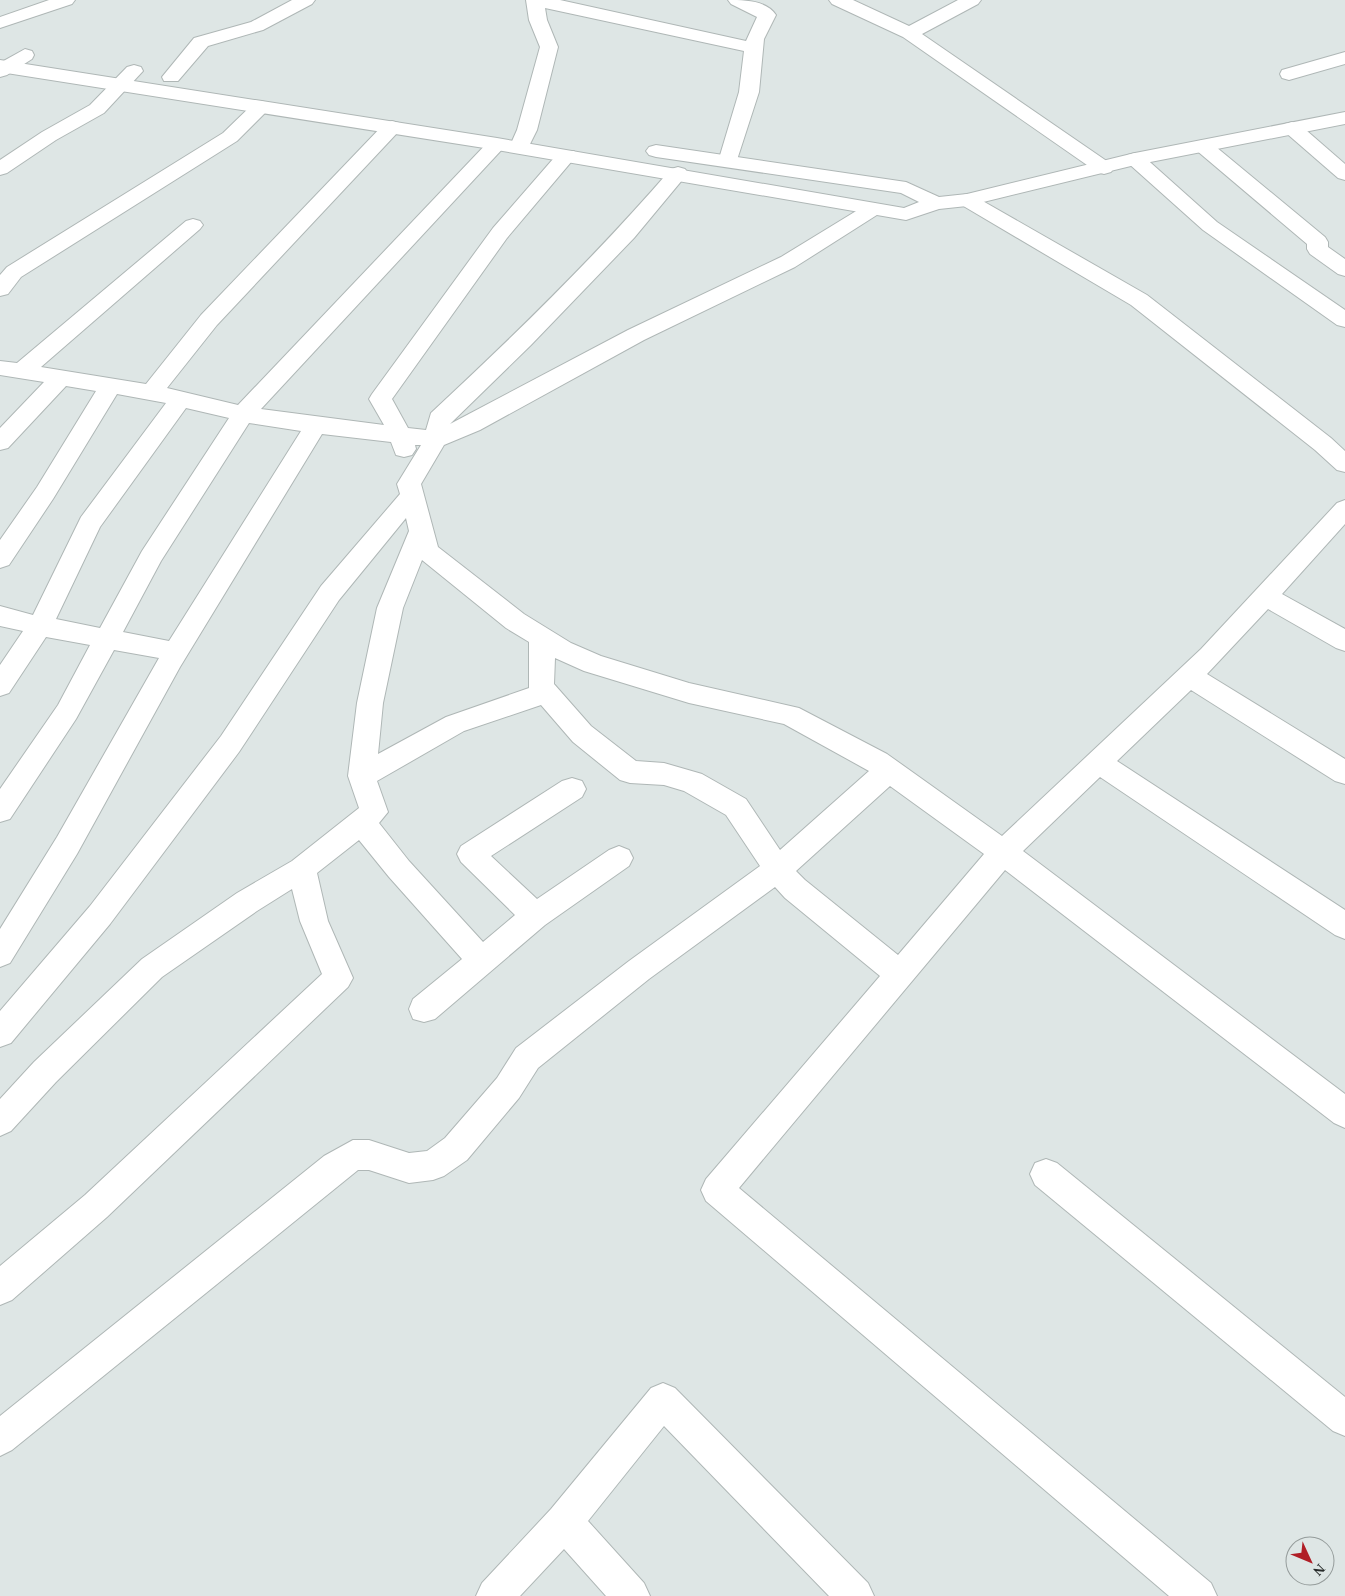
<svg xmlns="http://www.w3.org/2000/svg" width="1345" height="1596" font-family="'Times New Roman',serif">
  <rect width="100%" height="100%" fill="#dee6e5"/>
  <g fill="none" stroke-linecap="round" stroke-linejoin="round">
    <!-- minor casing -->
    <g stroke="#afb7b6" stroke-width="2">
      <g id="minor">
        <polygon points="49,0 75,0 72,4 0,28 0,17"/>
        <polygon points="292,0 315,0 312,4 263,30 208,46 178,81 164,81 162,77 194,38 251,22"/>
        <path d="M526 0H560L746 41 757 17 731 4 728 0C744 0 766 0 776 15L764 39 759 92 735 166H721L718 162 739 92 744 51 545 8 547 20 558 47 537 130 526 152H512L509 148 517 130 540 47 529 20Z"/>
        <polygon points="829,0 853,0 909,26 958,0 981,0 978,4 922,34 1111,164 1114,168 1111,172 1104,174 1097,172 903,37 832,4"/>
        <polygon points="25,49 32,51 34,55 32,59 7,75 0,77 0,63"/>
        <polygon points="1345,52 1345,64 1289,80 1282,78 1280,74 1282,70"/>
        <polygon points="134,65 141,67 143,71 104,113 56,140 7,173 0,175 0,160 42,132 90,105 127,67"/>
        <polygon points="261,101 268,103 271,107 237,141 21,277 8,294 0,296 0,275 7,267 223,133 254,103"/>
        <path d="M392 121 399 123 402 127 399 131 217 325 167 388 238 405 490 140H504L507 144 261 409 384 425 369 399 372 394 493 228 560 151H574L577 155 507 238 392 399 408 428 426 430 431 413C515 335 596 256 671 169L678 167 685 169 688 173 634 238 531 345 450 424 628 330 781 257 866 205 873 203 880 205 883 209 880 213 795 267 644 340 480 430 444 445 421 484 438 547 524 614 571 643 601 656 689 683 799 708 887 754 1002 836 1201 649 1337 503 1345 500V524L1282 594 1345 629V651L1336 648 1268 609 1207 674 1345 759V784L1335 781 1191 690 1117 761 1345 910V939L1335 935 1100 777 1023 851 1345 1094V1128L1334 1123 1005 870 739 1188 1211 1583 1217 1596H1169L706 1201 701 1190 706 1179 880 976 785 898 775 887 649 979 538 1068 519 1098 467 1160 444 1176 433 1180 409 1183 369 1170H358L12 1450 0 1456V1416L324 1156 353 1140H369L409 1153 427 1151 445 1138 497 1078 516 1048 629 961 760 866 726 815 684 791 664 785 630 783 620 780 573 742 541 705 464 731 377 781 388 812 379 823 409 861 483 942 515 915 461 862 457 854 461 846 562 781 572 778 582 781 586 789 582 797 491 856 537 899 609 850 619 846 629 850 633 858 629 866 545 925 435 1019 424 1022 413 1019 409 1009 413 999 462 959 389 877 359 840 317 873 328 921 353 978 348 987 107 1217 12 1300 0 1305V1266L85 1195 322 974 300 921 292 889 257 911 162 977 56 1082 11 1131 0 1136V1099L34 1062 142 959 237 893 292 861 359 808 348 776 357 703 377 608 409 531 406 518 339 600 239 752 110 924 11 1043 0 1047V1011L90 906 221 736 321 586 400 494 397 484 421 445H415L416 449 412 455 404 457 396 455 391 442 322 434 180 667 77 854 10 963 0 967V929L57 837 159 658 114 650 76 719 10 819 0 822V789L58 705 90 645 46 637 9 693 0 696V665L23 631 0 626V606L33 615 81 517 166 403 117 394 53 499 9 565 0 568V540L37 487 96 391 66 386 8 448 0 450V428L44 382 0 375V361L17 363 186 221 193 219 200 221 203 225 200 229 41 367 146 384 201 315 385 123ZM186 408 229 418 142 551 100 628 56 619 100 527ZM249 423 301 431 169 641 123 632 161 561ZM422 560 506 628 529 642V688L446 717 378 754 383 703 403 608ZM555 658 584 671 689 703 784 724 869 771 780 850 746 799 702 774 664 763 636 761 591 726 554 684ZM890 786 984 854 898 955 805 880 796 871Z"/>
        <polygon points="1292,122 1299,124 1345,164 1345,180 1338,178 1285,132 1282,128 1285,124"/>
        <polygon points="1203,140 1210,142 1325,237 1328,242 1328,247 1345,259 1345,276 1338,274 1310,254 1307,249 1307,244 1196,150 1193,146 1196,142"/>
        <polygon points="1135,153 1142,155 1217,222 1345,310 1345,327 1337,325 1203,230 1128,163 1125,159 1128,155"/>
        <polygon points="967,194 974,196 1147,295 1331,438 1345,451 1345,472 1337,470 1315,450 1131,305 960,204 957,200 960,196"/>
        <polygon points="1046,1159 1057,1163 1345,1397 1345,1436 1333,1431 1035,1185 1030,1174 1035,1163"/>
        <polygon points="663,1383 675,1388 868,1583 874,1596 829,1596 664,1426 588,1521 644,1583 650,1596 606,1596 564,1549 520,1596 476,1596 482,1583 551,1509 651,1388"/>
      </g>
    </g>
    <!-- major casing -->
    <g stroke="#afb7b6" stroke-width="2">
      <polygon id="major" points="0,60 497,138 904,208 919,202 901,193 656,157 649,155 646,151 649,147 656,145 906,182 939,197 967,194 1135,153 1345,112 1345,124 1135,165 967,206 939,209 906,220 497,150 0,72"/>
    </g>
    <!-- minor -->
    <use href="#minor" fill="#fff" fill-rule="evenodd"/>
    <!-- major -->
    <use href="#major" fill="#fff" fill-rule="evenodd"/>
  </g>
  <!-- north arrow -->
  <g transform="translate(1310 1561) rotate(134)"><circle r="24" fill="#dee6e5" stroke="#959c9b"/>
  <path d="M0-4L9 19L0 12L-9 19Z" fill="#b01e26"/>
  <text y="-8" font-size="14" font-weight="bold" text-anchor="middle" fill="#282c2b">N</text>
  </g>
</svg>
